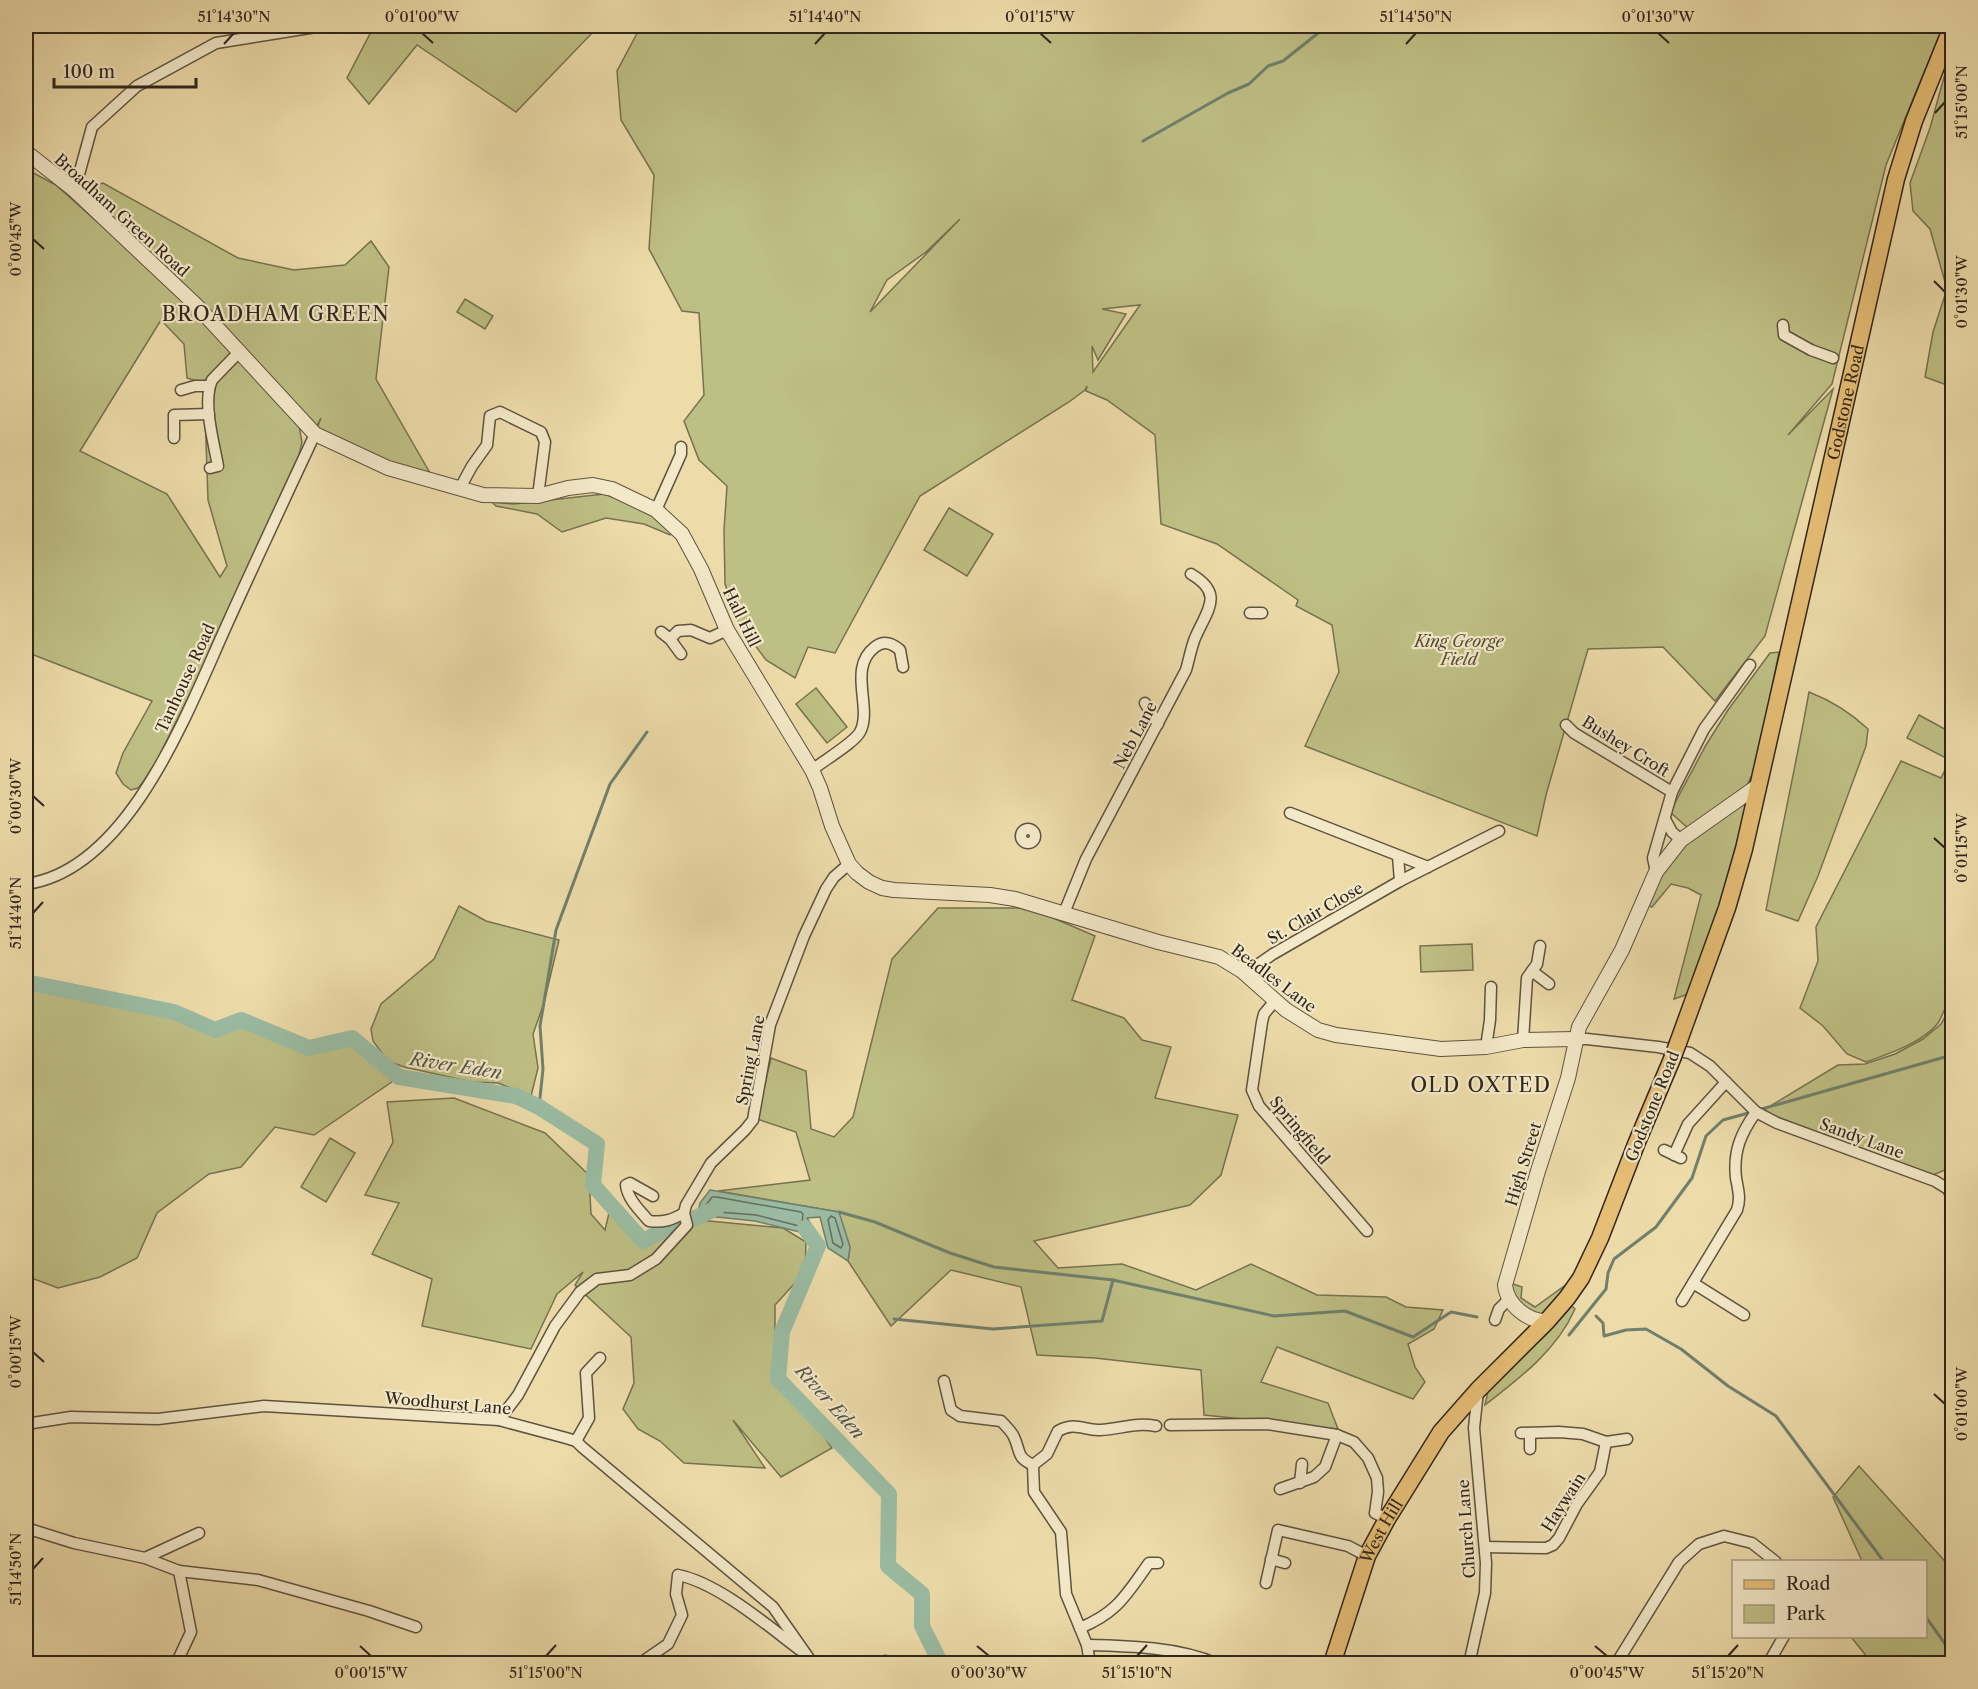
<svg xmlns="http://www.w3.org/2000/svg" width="1978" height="1689" font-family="'Libre Caslon Text',serif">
  <rect width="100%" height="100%" fill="#eddcaa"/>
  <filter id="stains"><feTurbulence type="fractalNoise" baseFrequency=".00333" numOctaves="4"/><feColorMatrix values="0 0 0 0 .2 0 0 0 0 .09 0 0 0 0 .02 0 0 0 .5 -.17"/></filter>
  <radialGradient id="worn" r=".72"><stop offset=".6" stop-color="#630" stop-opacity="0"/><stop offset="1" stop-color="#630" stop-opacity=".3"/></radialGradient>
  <!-- green -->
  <g fill="#bebf84" stroke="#767250" stroke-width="1.5" fill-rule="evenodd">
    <polygon points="374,26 594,26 597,28 516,112 417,45 369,104 347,78"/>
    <path d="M641 26H1943L1886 165 1832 384 1788 435 1833 389 1765 636 1715 701 1663 647 1588 649 1546 795 1537 836 1305 746 1339 672 1332 625 1296 606 1298 600 1217 544 1161 524 1155 435 1107 400 1086 391 1087 386 1085 390 1069 402 920 496 835 653 808 647 795 678 766 660 739 624 725 584 724 530 727 486 699 460 684 421 704 395 699 313 682 311 649 249 654 175 621 120 617 71ZM960 219 870 312 887 280 926 252ZM1140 305 1093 372 1092 346 1098 360 1126 314 1102 309Z"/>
    <polygon points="1952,58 1952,387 1925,377 1933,332 1947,289 1930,229 1913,211 1910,183 1930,128 1944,77"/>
    <path d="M26 169 56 185 112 235 81 190 103 183 238 258 294 270 345 265 371 241 389 267 376 379 434 480 315 434 321 418 316 427 299 426 302 442 299 455 199 676 156 762 143 782 138 788 131 790 123 784 116 773 123 753 152 701 26 652V442L29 426H26ZM161 320 184 344 187 378 204 383 208 500 227 566 220 577 167 494 80 451Z"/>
    <polygon points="465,299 493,316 485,329 457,312"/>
    <polygon points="604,494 644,508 675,531 670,535 644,524 606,518 562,532 537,514 496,506 492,502 514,504"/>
    <polygon points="949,508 993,534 967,576 924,550"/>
    <polygon points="1779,652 1756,767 1747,785 1688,828 1670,812 1706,745 1728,710 1770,653"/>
    <polygon points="816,688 847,727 827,743 796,704"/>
    <path d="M1809 692C1832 701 1850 712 1868 729L1866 746 1818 876 1798 921 1766 910C1780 837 1796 765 1809 692Z"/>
    <path d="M1919 715 1952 733V997C1945 1004 1944 1014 1938 1023 1924 1042 1888 1054 1866 1062L1847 1054 1823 1026 1800 1008 1818 961 1816 927 1901 761 1941 778 1950 760 1907 738Z"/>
    <polygon points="1745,803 1747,804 1715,924 1694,992 1674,999 1701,895 1688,888 1671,884 1652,907 1647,905 1650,893 1675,854 1693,839"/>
    <polygon points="459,906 486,921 559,940 544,1003 533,1034 538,1068 531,1096 498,1083 472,1082 404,1067 388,1061 373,1041 371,1029 381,1004 434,959"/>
    <polygon points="938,908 1030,908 1095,936 1072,1000 1124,1018 1142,1040 1171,1047 1155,1098 1238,1115 1221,1175 1190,1205 1034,1241 1058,1268 1122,1264 1196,1290 1251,1264 1317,1295 1386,1297 1406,1307 1443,1310 1434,1329 1408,1344 1415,1367 1425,1382 1413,1399 1277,1347 1261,1382 1328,1403 1338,1429 1204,1415 1201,1370 1095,1358 1037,1355 1021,1287 951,1270 891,1326 848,1261 850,1247 838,1212 718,1191 810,1180 796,1132 757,1119 771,1058 806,1071 811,1129 834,1137 853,1117 892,959"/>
    <polygon points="1472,944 1473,970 1421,972 1420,946"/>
    <polygon points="26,982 174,1012 215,1030 241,1020 309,1048 352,1038 399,1077 314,1135 275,1127 241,1167 209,1174 157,1213 137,1258 100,1277 58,1288 26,1276"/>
    <polygon points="1952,1004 1952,1167 1933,1175 1762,1111 1838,1065 1865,1064 1895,1054 1923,1039 1941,1024"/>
    <polygon points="454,1098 545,1133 589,1175 591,1214 605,1230 609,1213 634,1239 675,1225 683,1238 699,1220 783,1228 806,1242 805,1272 775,1305 775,1366 832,1448 781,1477 733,1420 765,1468 684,1463 660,1441 638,1429 623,1409 634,1383 631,1337 575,1285 583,1272 557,1294 531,1349 422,1326 432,1279 372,1254 399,1203 365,1195 393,1142 387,1102"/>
    <polygon points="330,1138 355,1153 326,1202 301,1187"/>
    <polygon points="1952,1209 1952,1358 1951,1357 1948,1210"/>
    <path d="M1510 1283 1522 1287 1521 1298 1535 1307 1567 1284 1569 1286 1544 1314C1529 1316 1510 1298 1510 1283Z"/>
    <path d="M1572 1306 1575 1309C1557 1350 1520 1378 1485 1405L1489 1387 1548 1333Z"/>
    <polygon points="1859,1466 1952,1569 1952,1663 1872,1663 1851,1637 1926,1636 1926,1562 1862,1561 1833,1497"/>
  </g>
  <!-- water -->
  <polygon fill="#9abca3" stroke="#6f806d" stroke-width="1.5" points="710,1190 839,1212 850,1247 848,1261 828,1248 820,1217 807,1218 817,1234 818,1246 808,1234 755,1221 717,1217 697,1218 700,1203"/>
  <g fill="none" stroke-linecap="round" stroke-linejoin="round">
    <!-- shore -->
    <g stroke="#647060" stroke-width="1.5">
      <polygon points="717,1197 801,1212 803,1214 802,1224 799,1226 756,1215 706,1211 706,1205 712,1197"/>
      <polygon points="831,1216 835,1218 843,1244 841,1248 833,1243 828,1220"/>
    </g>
    <!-- stream -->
    <g stroke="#6f806d" stroke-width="3">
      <polyline points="1143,141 1228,93 1249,84 1268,66 1283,61 1327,26"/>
      <polyline points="539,1107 543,1069 540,1026 556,930 610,784 647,732"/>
      <polyline points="1758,1110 1952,1055"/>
      <polyline points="839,1212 875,1222 950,1253 994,1267 1113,1280 1274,1316 1345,1311 1413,1337 1451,1312 1477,1317"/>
      <polyline points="1596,1316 1603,1323 1604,1336 1626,1330 1646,1329 1681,1349 1728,1386 1776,1416 1884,1562"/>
      <polyline points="894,1319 993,1329 1102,1321 1113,1280"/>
      <polyline points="1569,1335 1606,1289 1608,1273 1614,1259 1656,1227 1692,1178 1706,1136 1723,1120 1752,1112"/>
      <polyline points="1926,1617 1952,1654"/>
    </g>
    <!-- river -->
    <g stroke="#9abca3" stroke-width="16">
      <polyline points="26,982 174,1012 215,1030 241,1020 309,1048 352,1038 399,1077 516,1096 539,1107 597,1144 593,1185 643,1241 679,1222"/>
      <polyline points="693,1219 717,1208"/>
      <polyline points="805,1228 818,1246 782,1332 778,1379 889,1494 888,1566 922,1594 922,1626 941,1664"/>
    </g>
    <!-- minor casing -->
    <g stroke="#5e5340" stroke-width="13">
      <g id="minor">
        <polyline points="73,189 78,178 92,127 137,86 216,43 322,26"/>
        <polyline points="1783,325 1784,335 1811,350 1833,358"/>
        <polyline points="181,390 195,386 209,386"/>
        <polyline points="174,438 174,415 209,414"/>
        <path d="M210 468 218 466C214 443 202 402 212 380L240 351"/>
        <polyline points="460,488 472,466 487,445 490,416 500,412 541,432 545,442 538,496"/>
        <polyline points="656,510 681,454 681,447"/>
        <polyline points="1250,613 1262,613"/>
        <polyline points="661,632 670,639 681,654"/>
        <polyline points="670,639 678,631 691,630 710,638 727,630"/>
        <polyline points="1145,703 1158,724"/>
        <polyline points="1566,725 1574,733 1672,792"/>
        <path d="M812 770C823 761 854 743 860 732 873 708 847 668 875 647 884 640 892 643 900 650L903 667"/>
        <polyline points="1290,813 1428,867"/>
        <polyline points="1665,819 1672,832 1681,840"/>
        <circle cx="1028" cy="836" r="7"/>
        <polyline points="1398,856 1400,881"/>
        <polyline points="1656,872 1653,858 1672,792 1704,729 1750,665"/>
        <path d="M26 884C131 870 190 705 229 620 257 558 286 496 315 434"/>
        <path d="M1064 913 1086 859 1186 670C1189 660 1191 648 1195 638 1207 610 1225 594 1191 574"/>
        <polyline points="1532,971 1549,984"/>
        <polyline points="1249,977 1260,963 1273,954 1400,881 1499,831"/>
        <polyline points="1274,1002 1264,1014 1262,1022 1252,1090 1259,1106 1367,1231"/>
        <polyline points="1575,1039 1587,1039 1658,1047 1690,1053 1710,1066 1756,1112 1777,1123 1935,1181 1948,1189 1952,1197"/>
        <polyline points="1523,1040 1527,978 1537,964 1540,946"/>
        <polyline points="1486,1047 1490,1020 1491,987"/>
        <polyline points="1664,1150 1681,1158"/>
        <polyline points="1674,1155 1688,1124 1726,1082"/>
        <path d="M653 1196 630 1183 626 1185C627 1198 640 1211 649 1221 663 1223 672 1220 684 1213"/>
        <polyline points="1693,1283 1744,1315"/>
        <path d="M1682 1301 1737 1210C1741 1199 1738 1189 1736 1178 1733 1151 1741 1133 1756 1112"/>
        <polyline points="1495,1320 1499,1309 1509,1299"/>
        <path d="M944 1381 951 1410 960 1416 1001 1421C1006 1426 1012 1432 1014 1437 1021 1452 1016 1457 1033 1465"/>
        <polyline points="499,1420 518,1395 555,1326 580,1292 597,1279 630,1275 656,1259 687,1225 684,1213 686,1205 711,1163 745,1130 753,1120 770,1025 804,936 826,889 834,877 849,864"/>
        <polyline points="26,1424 71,1417 158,1419 264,1406 499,1420 566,1438 576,1441 582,1447 773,1607 813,1664"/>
        <polyline points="1170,1425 1267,1424 1337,1435 1354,1442 1368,1458 1377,1478 1378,1492 1375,1513 1387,1519"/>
        <polyline points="1521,1433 1559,1432 1583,1434 1606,1442 1627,1439"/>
        <polyline points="576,1441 589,1418 586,1373 600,1358"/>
        <polyline points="1530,1449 1530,1434"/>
        <polyline points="1033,1465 1034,1492 1061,1532 1066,1594 1087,1645 1090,1664"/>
        <path d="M1033 1465 1047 1454 1058 1431C1076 1421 1084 1431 1100 1430 1122 1429 1134 1422 1156 1426"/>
        <polyline points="1300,1483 1302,1464"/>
        <polyline points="1280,1489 1314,1477 1325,1467 1337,1435"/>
        <polyline points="26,1528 74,1543 145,1558 179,1571 191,1632 176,1664"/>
        <polyline points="1485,1547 1546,1548 1553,1545 1559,1538 1577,1504 1600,1472 1606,1442"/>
        <polyline points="145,1558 199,1533"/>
        <polyline points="1271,1559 1285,1563"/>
        <polyline points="179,1571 258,1580 369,1611 416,1627"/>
        <polyline points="1266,1583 1278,1530 1348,1546 1367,1556"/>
        <path d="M1080 1628C1118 1612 1126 1595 1149 1563H1158"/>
        <path d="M1087 1645C1129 1646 1178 1647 1217 1664"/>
        <path d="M639 1664 668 1644 682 1615 676 1594 678 1575C718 1583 767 1625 800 1650"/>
        <polyline points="884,1664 885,1661"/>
        <polyline points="1469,1664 1485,1593 1486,1563 1474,1428 1478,1391"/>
        <polyline points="1616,1664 1679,1562 1699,1544 1724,1536 1752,1543 1776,1562"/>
        <polyline points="1768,1664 1784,1636"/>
      </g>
    </g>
    <!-- tertiary casing -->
    <g stroke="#5e5340" stroke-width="16">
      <g id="tertiary">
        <polyline points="26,152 73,189 196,305 315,434 388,468 483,495 538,496 568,488 593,485 612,489 656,510 682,534 701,569 727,630 812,770 820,788 832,826 849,864 857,873 869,882 882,888 894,890 990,895 1015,899 1158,942 1219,957 1242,971 1286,1010 1318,1030 1336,1035 1441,1049 1486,1047 1523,1040 1575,1039"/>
        <path d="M1547 1321C1528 1322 1507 1305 1505 1285L1538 1171 1568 1078 1579 1027 1622 950 1656 872 1681 840 1759 785"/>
      </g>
    </g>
    <!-- primary casing -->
    <g stroke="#2f251c" stroke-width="19">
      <g id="primary">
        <path id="s1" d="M1678 1043 1727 908 1744 849 1896 179 1914 121 1952 27"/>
        <path id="s2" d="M1332 1664 1367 1556 1387 1519 1441 1432 1478 1390 1547 1321 1567 1298 1581 1278 1600 1238 1637 1142 1672 1059"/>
      </g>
    </g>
    <!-- minor -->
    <use href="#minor" stroke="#f3e8c8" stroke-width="10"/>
    <!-- tertiary -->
    <use href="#tertiary" stroke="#f3e8c8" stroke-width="14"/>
    <!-- primary -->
    <use href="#primary" stroke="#e6be75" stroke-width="16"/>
    <!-- primary-bridge casing -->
    <g stroke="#2f251c" stroke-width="19" stroke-linecap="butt">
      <polyline id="primary-bridge" points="1672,1059 1678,1043"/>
    </g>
    <!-- primary-bridge -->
    <use href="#primary-bridge" stroke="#e6be75" stroke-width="16"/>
  </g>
  <!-- ticks -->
  <path fill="none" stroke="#2f251c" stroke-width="2" d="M422 33 433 43M1040 33 1051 43M1658 33 1669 43M224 44 234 33M815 44 825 33M1406 44 1416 33M1935 113 1945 102M33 239 44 249M1934 281 1945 292M33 796 44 806M1934 838 1945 848M33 913 43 902M33 1352 44 1362M1934 1394 1945 1404M33 1569 43 1558M360 1646 371 1656M977 1646 989 1656M1595 1646 1607 1656M546 1656 556 1645M1137 1656 1147 1645M1728 1656 1738 1645"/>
  <g text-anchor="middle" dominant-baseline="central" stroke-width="4.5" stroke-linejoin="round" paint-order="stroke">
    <!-- street labels -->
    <g font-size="16" fill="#2f251c" stroke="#f3e8c8">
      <text transform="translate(122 215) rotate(42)">Broadham Green Road</text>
      <text stroke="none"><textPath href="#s1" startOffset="663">Godstone Road</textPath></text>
      <text transform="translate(742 617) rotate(64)">Hall Hill</text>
      <text transform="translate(185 678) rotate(-65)">Tanhouse Road</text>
      <text transform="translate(1135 735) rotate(-62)">Neb Lane</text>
      <text transform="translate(1626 746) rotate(32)">Bushey Croft</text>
      <text transform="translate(1315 913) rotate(-30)">St. Clair Close</text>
      <text transform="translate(1274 978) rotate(37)">Beadles Lane</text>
      <text transform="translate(750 1060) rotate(-79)">Spring Lane</text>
      <text transform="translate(1652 1106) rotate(-68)">Godstone Road</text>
      <text transform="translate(1300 1130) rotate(50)">Springfield</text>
      <text transform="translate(1862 1138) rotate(20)">Sandy Lane</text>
      <text transform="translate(1523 1164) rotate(-73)">High Street</text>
      <text transform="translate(448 1403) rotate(5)">Woodhurst Lane</text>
      <text transform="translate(1563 1502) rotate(-57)">Haywain</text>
      <text transform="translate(1466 1529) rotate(-94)">Church Lane</text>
      <text stroke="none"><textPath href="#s2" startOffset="142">West Hill</textPath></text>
    </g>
    <!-- park labels -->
    <g font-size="16" font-style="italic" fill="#534c36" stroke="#f3e8c8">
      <text x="1459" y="641">King George<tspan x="1459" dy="18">Field</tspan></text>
    </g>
    <!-- water labels -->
    <g font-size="18" font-style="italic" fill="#4f5244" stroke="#f3e8c8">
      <text transform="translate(456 1066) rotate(9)">River Eden</text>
      <text transform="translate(830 1402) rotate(48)">River Eden</text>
    </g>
    <!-- quarter labels -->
    <g font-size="20" letter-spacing="1.5" fill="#2f251c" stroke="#f3e8c8">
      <text x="276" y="314">BROADHAM GREEN</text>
      <text x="1481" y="1085">OLD OXTED</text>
    </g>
  </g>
  <!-- margin -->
  <rect width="1978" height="1689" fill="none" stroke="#eddcaa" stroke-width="66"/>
  <!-- legend -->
  <rect x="1732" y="1560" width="195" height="78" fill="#f3e8c8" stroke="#a59a83" stroke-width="1.5"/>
  <rect x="1744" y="1580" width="30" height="9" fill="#e6be75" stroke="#a59a83" stroke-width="1.5"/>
  <text x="1786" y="1590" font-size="18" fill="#2f251c">Road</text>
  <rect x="1744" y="1605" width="30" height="18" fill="#bebf84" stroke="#a59a83" stroke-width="1.5"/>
  <text x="1786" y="1620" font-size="18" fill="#2f251c">Park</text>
  <!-- scale -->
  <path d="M54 78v9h142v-9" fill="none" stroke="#2f251c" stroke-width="3"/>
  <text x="63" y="78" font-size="18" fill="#2f251c" stroke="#f3e8c8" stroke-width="4.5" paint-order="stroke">100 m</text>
  <rect x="33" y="33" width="1912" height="1623" fill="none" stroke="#2f251c" stroke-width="2"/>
  <g font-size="15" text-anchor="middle" fill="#2f251c">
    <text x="234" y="22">51°14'30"N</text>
    <text x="422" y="22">0°01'00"W</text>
    <text x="825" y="22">51°14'40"N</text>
    <text x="1040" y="22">0°01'15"W</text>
    <text x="1416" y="22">51°14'50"N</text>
    <text x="1658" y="22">0°01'30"W</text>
    <text transform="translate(1962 102) rotate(-90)" y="5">51°15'00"N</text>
    <text transform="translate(16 239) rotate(-90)" y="5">0°00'45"W</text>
    <text transform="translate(1962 292) rotate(-90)" y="5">0°01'30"W</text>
    <text transform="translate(16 796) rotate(-90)" y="5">0°00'30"W</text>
    <text transform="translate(1962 848) rotate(-90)" y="5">0°01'15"W</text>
    <text transform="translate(16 913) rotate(-90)" y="5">51°14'40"N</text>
    <text transform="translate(16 1352) rotate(-90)" y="5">0°00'15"W</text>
    <text transform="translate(1962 1404) rotate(-90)" y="5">0°01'00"W</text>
    <text transform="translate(16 1569) rotate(-90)" y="5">51°14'50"N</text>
    <text x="371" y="1678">0°00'15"W</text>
    <text x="546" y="1678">51°15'00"N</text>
    <text x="989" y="1678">0°00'30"W</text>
    <text x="1137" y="1678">51°15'10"N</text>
    <text x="1607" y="1678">0°00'45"W</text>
    <text x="1728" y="1678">51°15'20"N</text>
  </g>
  <rect width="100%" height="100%" filter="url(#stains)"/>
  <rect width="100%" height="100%" fill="url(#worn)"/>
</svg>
